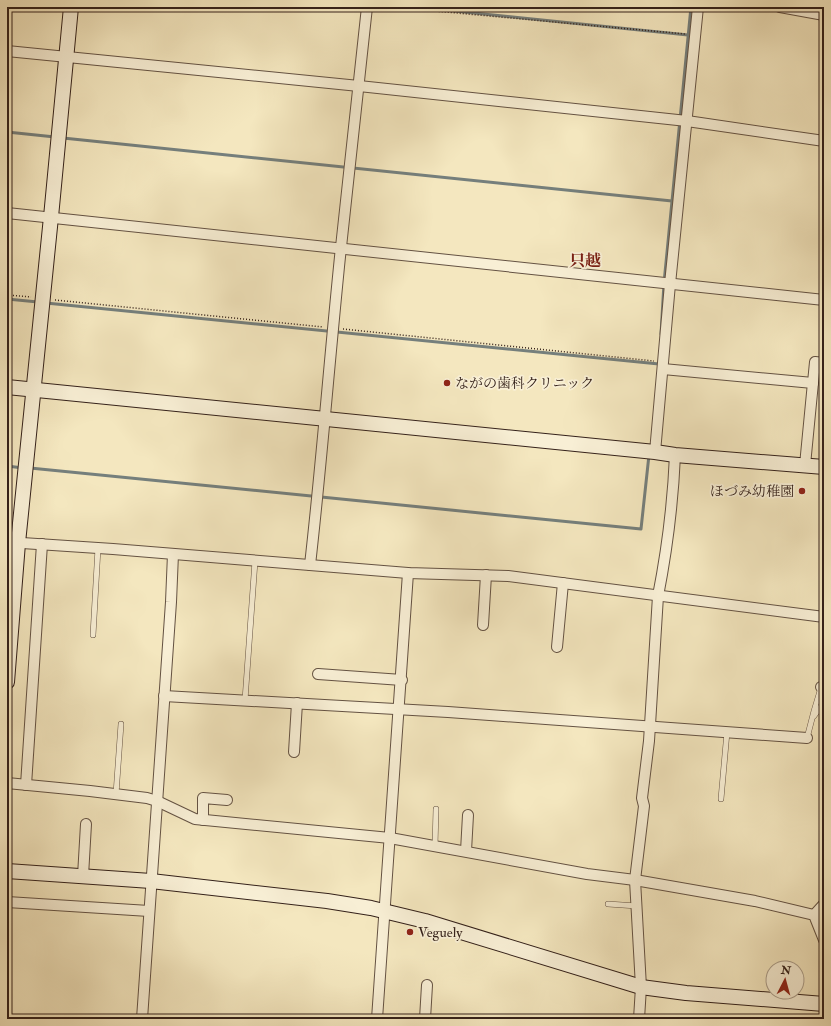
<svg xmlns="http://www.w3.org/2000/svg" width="831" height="1026" font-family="'IM FELL Double Pica','Noto Serif JP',serif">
  <rect width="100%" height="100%" fill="#f4e7bf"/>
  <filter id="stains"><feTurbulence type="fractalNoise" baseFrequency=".005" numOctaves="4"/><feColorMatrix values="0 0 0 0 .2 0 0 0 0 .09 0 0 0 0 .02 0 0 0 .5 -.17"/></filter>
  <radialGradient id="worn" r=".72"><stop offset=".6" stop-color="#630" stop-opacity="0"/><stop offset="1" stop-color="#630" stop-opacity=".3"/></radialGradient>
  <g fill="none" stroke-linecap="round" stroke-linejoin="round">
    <!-- stream -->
    <g stroke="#757f7c" stroke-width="3">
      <polyline points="416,7 688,35"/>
      <polyline points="7,132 55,137"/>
      <polyline points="63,138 672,201"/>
      <polyline points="7,299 38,302"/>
      <polyline points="46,303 659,364"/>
      <polyline points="661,334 664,283 691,7"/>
      <polyline points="7,466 23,468"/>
      <polyline points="30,468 641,529 649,455"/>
    </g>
    <!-- lane casing -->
    <g stroke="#645243" stroke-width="6">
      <g id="lane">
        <polyline points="93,635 98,548"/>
        <polyline points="245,700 255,561"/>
        <polyline points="814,716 824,702"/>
        <polyline points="807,738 814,711 823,681 824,643"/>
        <polyline points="116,794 121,724"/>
        <polyline points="721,799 727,732"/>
        <polyline points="435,846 436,809"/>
        <polyline points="608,904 637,906"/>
      </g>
    </g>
    <!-- street casing -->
    <g stroke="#645243" stroke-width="12">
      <g id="street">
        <polyline points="780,7 824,15"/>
        <polyline points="7,51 359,86 687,121 824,141"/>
        <polyline points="7,213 824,300"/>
        <polyline points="663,369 813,383"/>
        <polyline points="655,452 670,284 698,7"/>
        <polyline points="805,465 815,362 824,363"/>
        <polyline points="7,542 113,549 408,573 508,576 824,617"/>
        <path d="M310 565C322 459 330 353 341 247 350 167 359 87 367 7"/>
        <polyline points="483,625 486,575"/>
        <polyline points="557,647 563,583"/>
        <polyline points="318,674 402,680"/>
        <polyline points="821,687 824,690"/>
        <polyline points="164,696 448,712 807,738"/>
        <polyline points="294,752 297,703"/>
        <polyline points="7,783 90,791 147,798 157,801 195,819 390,838 587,874 635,880 755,901 814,915 824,940"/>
        <polyline points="26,785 42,544"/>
        <polyline points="203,820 203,798 227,800"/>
        <polyline points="466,851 468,815"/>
        <polyline points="83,876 86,824"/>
        <polyline points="7,902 149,911"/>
        <polyline points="814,915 824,904"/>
        <polyline points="142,1019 171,602 173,554"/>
        <polyline points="377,1019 408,573"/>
        <polyline points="425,1019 427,985"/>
        <path d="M639 1019 641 987 635 880 644 806 642 798 649 741 658 596C667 550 673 502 675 455"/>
      </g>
    </g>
    <!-- secondary casing -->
    <g stroke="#34211a" stroke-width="16">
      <g id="secondary">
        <polyline points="7,387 655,452 675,455 824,467"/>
        <polyline points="7,682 18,543 51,217 71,7"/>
        <polyline points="7,871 151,881 327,901 371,908 425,921 641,987 686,993 824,1004"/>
      </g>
    </g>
    <!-- path -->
    <g stroke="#34211a" stroke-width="1.5" stroke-dasharray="1 2" stroke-linecap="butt">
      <polyline points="391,7 685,34"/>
      <polyline points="7,295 31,297"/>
      <polyline points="55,300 323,327"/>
      <polyline points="343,329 654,361"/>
    </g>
    <!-- lane -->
    <use href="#lane" stroke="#f8efd5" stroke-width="5"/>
    <!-- street -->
    <use href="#street" stroke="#f8efd5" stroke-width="10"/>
    <!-- secondary -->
    <use href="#secondary" stroke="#f8efd5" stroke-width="14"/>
  </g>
  <!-- markers -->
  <g fill="#8f2418" stroke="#f8efd5" stroke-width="1.5">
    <circle cx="447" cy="383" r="4"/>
    <circle cx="802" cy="491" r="4"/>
    <circle cx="410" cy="932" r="4"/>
  </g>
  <g text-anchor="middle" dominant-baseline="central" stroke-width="3.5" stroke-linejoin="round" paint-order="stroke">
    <!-- poi labels -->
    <g font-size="14" fill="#34211a" stroke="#f8efd5" text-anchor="start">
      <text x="455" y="383">ながの歯科クリニック</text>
      <text x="794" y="491" text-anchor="end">ほづみ幼稚園</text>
      <text x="418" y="932">Veguely</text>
    </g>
    <!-- quarter labels -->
    <g font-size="16" font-weight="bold" fill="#7a1f14" stroke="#f8efd5">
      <text x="585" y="261">只越</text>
    </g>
  </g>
  <!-- margin -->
  <rect width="831" height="1026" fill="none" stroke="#f4e7bf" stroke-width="24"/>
  <rect x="8" y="8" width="815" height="1010" fill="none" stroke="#34211a" stroke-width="2"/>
  <rect x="12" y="12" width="807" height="1002" fill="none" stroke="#34211a"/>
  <!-- north arrow -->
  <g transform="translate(785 980) rotate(6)"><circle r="19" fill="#f8efd5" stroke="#aa9d8a"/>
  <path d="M0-3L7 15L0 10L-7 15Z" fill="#8f2418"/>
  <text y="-6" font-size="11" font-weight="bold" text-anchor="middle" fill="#34211a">N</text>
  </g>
  <rect width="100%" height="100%" filter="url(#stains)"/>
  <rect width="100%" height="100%" fill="url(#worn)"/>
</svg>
